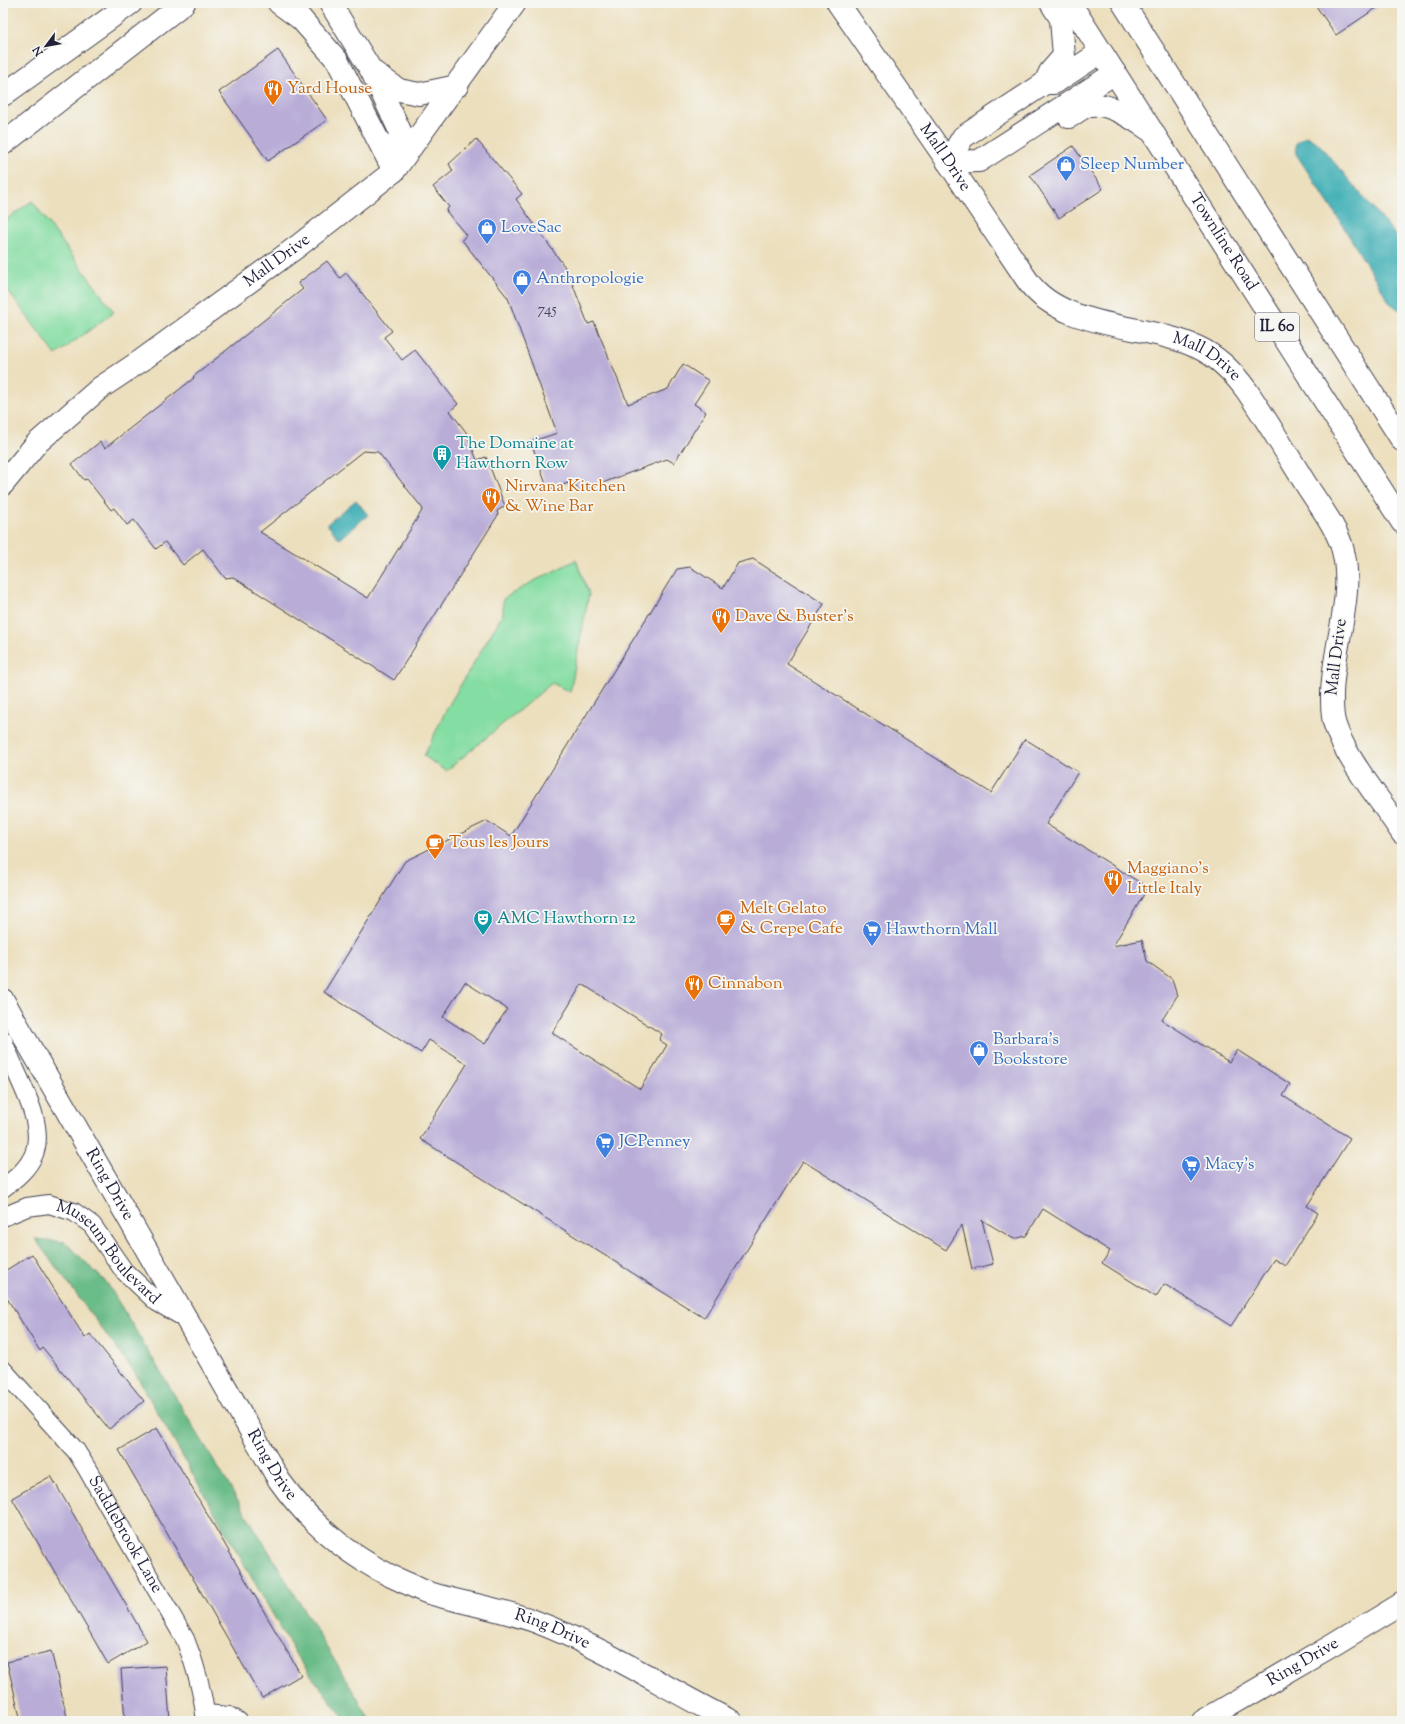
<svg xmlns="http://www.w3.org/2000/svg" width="1405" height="1724" font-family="'Sorts Mill Goudy',serif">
  <rect width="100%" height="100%" fill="#f6f6f2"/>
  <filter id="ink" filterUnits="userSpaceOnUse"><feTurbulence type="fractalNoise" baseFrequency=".025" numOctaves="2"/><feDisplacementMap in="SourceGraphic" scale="8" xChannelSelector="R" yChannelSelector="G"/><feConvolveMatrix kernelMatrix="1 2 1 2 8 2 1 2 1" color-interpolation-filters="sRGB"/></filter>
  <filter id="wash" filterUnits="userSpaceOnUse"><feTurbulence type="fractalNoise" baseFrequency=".012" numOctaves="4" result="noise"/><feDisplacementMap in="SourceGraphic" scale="16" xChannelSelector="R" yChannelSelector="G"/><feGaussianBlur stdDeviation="0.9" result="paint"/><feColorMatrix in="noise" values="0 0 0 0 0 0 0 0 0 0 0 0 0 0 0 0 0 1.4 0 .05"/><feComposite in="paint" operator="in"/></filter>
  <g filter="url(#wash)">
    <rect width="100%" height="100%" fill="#ecdfbd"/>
    <!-- green -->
    <g fill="#84dda2" stroke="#53806e">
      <polygon points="32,201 114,312 56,355 3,284 3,222"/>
      <polygon points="576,560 589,594 570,692 552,683 446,771 424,756 447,708 503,614 503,599 530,583"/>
    </g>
    <!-- forest -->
    <polygon fill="#6bbc88" stroke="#466f62" points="35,1239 65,1242 107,1283 371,1721 346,1721 297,1657 135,1373"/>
    <!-- water -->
    <g fill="#3badb4" stroke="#2e6878">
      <polygon points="1306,136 1318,143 1393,232 1402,246 1402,312 1390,303 1338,218 1296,154 1296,143"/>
      <polygon points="356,500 368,515 339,539 327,524"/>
    </g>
    <g id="blocks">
      <!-- building -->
      <g fill="#b9add8" fill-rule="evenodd">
        <polygon points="1314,3 1384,3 1336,35"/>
        <polygon points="278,50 327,120 268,161 219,92"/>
        <polygon points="476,139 522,194 516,199 567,270 588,324 594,322 628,404 668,389 683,364 709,381 694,404 706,412 674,463 667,459 578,492 574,481 548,490 531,442 557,433 508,298 462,240 466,235 446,211 449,207 433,187 453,171 449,164"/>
        <polygon points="1073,146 1103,189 1059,218 1030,175"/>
        <path d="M327 261 340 278 346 273 392 331 384 337 402 360 415 350 458 404 450 411 466 432 477 460 486 457 505 506 497 511 498 515 394 680 233 577 225 578 203 549 183 565 165 542 156 549 134 520 127 525 114 508 111 510 87 479 84 480 72 464 100 442 105 448 194 378 193 377 303 289 298 283ZM363 451 378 452 423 509 368 598 260 532Z"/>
        <path d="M753 559 824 604 787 664 991 793 1025 739 1078 772 1046 824 1144 885 1146 891 1113 946 1142 940 1147 961 1172 979 1177 996 1162 1020 1229 1062 1237 1050 1290 1084 1283 1096 1350 1138 1307 1206 1318 1213 1285 1266 1274 1259 1231 1326 1164 1284 1156 1297 1102 1263 1110 1251 1043 1209 1026 1236 1014 1239 982 1220 993 1264 972 1269 962 1225 946 1250 803 1161 704 1318 420 1139 467 1064 429 1040 421 1053 324 992 405 861 487 821 511 836 677 569 690 567 723 588 738 563ZM465 982 507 1009 485 1044 443 1017ZM582 984 662 1034 659 1040 667 1045 640 1089 552 1033Z"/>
        <polygon points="32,1254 85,1338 90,1334 144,1401 109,1429 43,1348 40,1351 3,1292 3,1272"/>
        <polygon points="157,1428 301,1675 262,1698 119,1450"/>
        <polygon points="51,1476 147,1641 108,1664 12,1498"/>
        <polygon points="51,1651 68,1721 21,1721 7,1662"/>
        <polygon points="166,1666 170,1721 125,1721 121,1669"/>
      </g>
    </g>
  </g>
  <g filter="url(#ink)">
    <use href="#blocks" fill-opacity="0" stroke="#403e4e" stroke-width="1"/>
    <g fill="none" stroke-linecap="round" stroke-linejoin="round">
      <!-- minor casing -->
      <g stroke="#403e4e" stroke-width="20">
        <g id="minor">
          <path d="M3 1040C13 1072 47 1120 34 1154 28 1169 15 1179 3 1188"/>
          <path id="s1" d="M3 1217 27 1207 49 1204 74 1212 92 1225 124 1271 157 1302 185 1318"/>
          <path id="s2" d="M3 1370 76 1451 86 1467 185 1639C196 1666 203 1693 206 1721"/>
          <polyline points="205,1714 229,1716 238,1721"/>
        </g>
      </g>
      <!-- tertiary casing -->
      <g stroke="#403e4e" stroke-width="24">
        <g id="tertiary">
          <polyline points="330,3 371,70 400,131 395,168"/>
          <path id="s3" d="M838 3 948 162 1027 280C1061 330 1145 323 1197 347 1217 356 1234 373 1247 391 1268 422 1287 454 1307 486 1319 505 1338 529 1343 551 1355 597 1331 652 1332 699 1332 708 1332 717 1335 725 1346 760 1382 801 1402 833"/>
          <polyline points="290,4 301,19 337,60 394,171"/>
          <polyline points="372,71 399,90 419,94 457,86"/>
          <polyline points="1045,83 1054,83 1101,52"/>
          <path d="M1069 117C1075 114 1083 106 1090 105 1111 102 1137 122 1153 132"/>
          <polyline points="948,162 963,137 1045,83 1050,72 1064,56 1061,19 1051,3"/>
          <polyline points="948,162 979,161 1115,73"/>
          <path id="s4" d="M3 484 36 444 100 388 142 360 298 246 394 171 515 3"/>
          <path id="s5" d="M3 1000 279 1480C311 1525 353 1560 404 1582 412 1585 420 1590 429 1593 463 1603 500 1609 534 1621 603 1647 665 1688 731 1721"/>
          <path id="s6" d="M1203 1721 1333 1645 1402 1603"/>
        </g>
      </g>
      <!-- primary casing -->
      <g stroke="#403e4e" stroke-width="24">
        <g id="primary">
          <polyline points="279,3 301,19"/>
          <path id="s7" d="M1070 3 1402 522"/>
          <polyline points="1123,3 1402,440"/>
          <polyline points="3,95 131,3"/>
          <polyline points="3,144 184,3"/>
        </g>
      </g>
      <!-- minor -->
      <use href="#minor" stroke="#fff" stroke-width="18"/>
      <!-- tertiary -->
      <use href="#tertiary" stroke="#fff" stroke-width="22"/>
      <!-- primary -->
      <use href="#primary" stroke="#fff" stroke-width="22"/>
    </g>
  </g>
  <!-- icons -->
  <defs>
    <g id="restaurant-pin" transform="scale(1)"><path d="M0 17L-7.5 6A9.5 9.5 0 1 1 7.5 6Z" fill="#e8710a" stroke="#f6f6f2"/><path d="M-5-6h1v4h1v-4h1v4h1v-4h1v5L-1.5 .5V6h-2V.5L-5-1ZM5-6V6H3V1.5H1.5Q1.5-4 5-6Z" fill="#fff"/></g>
    <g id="shop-pin" transform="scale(1)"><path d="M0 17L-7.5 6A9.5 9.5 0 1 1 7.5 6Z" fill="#3f7fe0" stroke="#f6f6f2"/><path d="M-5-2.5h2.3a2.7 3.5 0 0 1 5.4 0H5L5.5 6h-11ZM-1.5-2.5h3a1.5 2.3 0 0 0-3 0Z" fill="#fff"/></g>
    <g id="building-pin" transform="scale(1)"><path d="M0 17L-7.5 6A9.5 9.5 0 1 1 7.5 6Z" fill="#0f9aa8" stroke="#f6f6f2"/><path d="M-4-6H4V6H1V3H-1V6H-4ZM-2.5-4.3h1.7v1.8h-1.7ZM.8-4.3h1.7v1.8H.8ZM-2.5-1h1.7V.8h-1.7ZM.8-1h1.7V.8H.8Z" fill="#fff"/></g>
    <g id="cafe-pin" transform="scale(1)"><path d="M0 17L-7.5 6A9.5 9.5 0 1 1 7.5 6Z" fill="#e8710a" stroke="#f6f6f2"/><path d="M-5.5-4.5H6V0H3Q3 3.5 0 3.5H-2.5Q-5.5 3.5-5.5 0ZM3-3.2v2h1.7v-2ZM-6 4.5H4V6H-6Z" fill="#fff"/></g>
    <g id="theatre-pin" transform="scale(1)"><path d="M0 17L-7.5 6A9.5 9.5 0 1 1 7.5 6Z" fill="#0f9aa8" stroke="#f6f6f2"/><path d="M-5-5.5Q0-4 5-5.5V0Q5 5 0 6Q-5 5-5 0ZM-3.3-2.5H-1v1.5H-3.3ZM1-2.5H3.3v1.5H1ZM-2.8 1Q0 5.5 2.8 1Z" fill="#fff"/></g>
    <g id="supermarket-pin" transform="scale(1)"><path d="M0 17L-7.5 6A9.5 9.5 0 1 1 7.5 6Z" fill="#3f7fe0" stroke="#f6f6f2"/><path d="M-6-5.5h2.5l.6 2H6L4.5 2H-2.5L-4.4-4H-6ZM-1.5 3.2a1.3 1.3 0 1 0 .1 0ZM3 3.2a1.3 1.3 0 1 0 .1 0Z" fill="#fff"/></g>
  </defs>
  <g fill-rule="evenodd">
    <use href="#restaurant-pin" x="273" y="89"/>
    <use href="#shop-pin" x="1066" y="165"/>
    <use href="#shop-pin" x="487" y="228"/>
    <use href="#shop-pin" x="522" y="279"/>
    <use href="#building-pin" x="442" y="454"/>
    <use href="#restaurant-pin" x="491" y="497"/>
    <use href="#restaurant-pin" x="721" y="617"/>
    <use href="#cafe-pin" x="435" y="843"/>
    <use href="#restaurant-pin" x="1113" y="879"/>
    <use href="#theatre-pin" x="483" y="919"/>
    <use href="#cafe-pin" x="726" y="919"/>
    <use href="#supermarket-pin" x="872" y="930"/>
    <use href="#restaurant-pin" x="694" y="984"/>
    <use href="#shop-pin" x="979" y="1050"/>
    <use href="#supermarket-pin" x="605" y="1142"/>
    <use href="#supermarket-pin" x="1191" y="1165"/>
  </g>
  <g text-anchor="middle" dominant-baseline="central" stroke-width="3.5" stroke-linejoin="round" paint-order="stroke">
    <!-- number labels -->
    <g font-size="15" fill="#484562">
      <text x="547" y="310">745</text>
    </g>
    <!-- shield labels -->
    <rect fill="#f6f6f2" stroke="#626272" stroke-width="1" x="1255" y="313" width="44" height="28" rx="3"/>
    <g font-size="16" font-weight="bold" fill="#22223b">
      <text x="1277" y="327">IL 60</text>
    </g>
    <!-- food labels -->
    <g font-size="17" fill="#c56008" stroke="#f6f6f2" text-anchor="start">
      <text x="287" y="89">Yard House</text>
      <text x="505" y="487">Nirvana Kitchen<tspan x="505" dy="20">&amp; Wine Bar</tspan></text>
      <text x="735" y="617">Dave &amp; Buster's</text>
      <text x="449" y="843">Tous les Jours</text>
      <text x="1127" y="869">Maggiano's<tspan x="1127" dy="20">Little Italy</tspan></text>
      <text x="740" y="909">Melt Gelato<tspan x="740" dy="20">&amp; Crepe Cafe</tspan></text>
      <text x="708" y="984">Cinnabon</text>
    </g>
    <!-- street labels -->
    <g font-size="17" fill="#22223b" stroke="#f6f6f2">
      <text stroke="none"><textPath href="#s3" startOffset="188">Mall Drive</textPath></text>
      <text stroke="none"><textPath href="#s7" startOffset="284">Townline Road</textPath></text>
      <text stroke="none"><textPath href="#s4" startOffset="355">Mall Drive</textPath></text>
      <text stroke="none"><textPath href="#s3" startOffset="535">Mall Drive</textPath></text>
      <text transform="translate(1337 657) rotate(-83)">Mall Drive</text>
      <text stroke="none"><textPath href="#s5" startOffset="213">Ring Drive</textPath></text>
      <text stroke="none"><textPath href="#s1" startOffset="127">Museum Boulevard</textPath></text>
      <text stroke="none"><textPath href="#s5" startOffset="537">Ring Drive</textPath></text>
      <text stroke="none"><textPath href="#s2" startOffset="206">Saddlebrook Lane</textPath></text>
      <text stroke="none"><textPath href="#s5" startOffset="873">Ring Drive</textPath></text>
      <text stroke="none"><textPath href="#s6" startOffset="116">Ring Drive</textPath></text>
    </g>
    <!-- shop labels -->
    <g font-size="17" fill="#366cbe" stroke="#f6f6f2" text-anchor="start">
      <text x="1080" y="165">Sleep Number</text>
      <text x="501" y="228">LoveSac</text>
      <text x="536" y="279">Anthropologie</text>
      <text x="886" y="930">Hawthorn Mall</text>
      <text x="993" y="1040">Barbara's<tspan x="993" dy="20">Bookstore</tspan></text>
      <text x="619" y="1142">JCPenney</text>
      <text x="1205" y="1165">Macy's</text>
    </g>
    <!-- culture labels -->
    <g font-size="17" fill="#0d838f" stroke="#f6f6f2" text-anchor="start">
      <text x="456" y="444">The Domaine at<tspan x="456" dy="20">Hawthorn Row</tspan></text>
      <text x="497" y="919">AMC Hawthorn 12</text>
    </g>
  </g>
  <!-- margin -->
  <rect width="1405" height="1724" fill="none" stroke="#f6f6f2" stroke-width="16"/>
  <!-- north arrow -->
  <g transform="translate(46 46) rotate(238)" stroke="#f6f6f2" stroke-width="3" paint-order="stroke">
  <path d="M0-3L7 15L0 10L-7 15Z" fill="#22223b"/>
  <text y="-6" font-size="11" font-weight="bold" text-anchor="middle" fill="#22223b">N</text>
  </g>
</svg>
